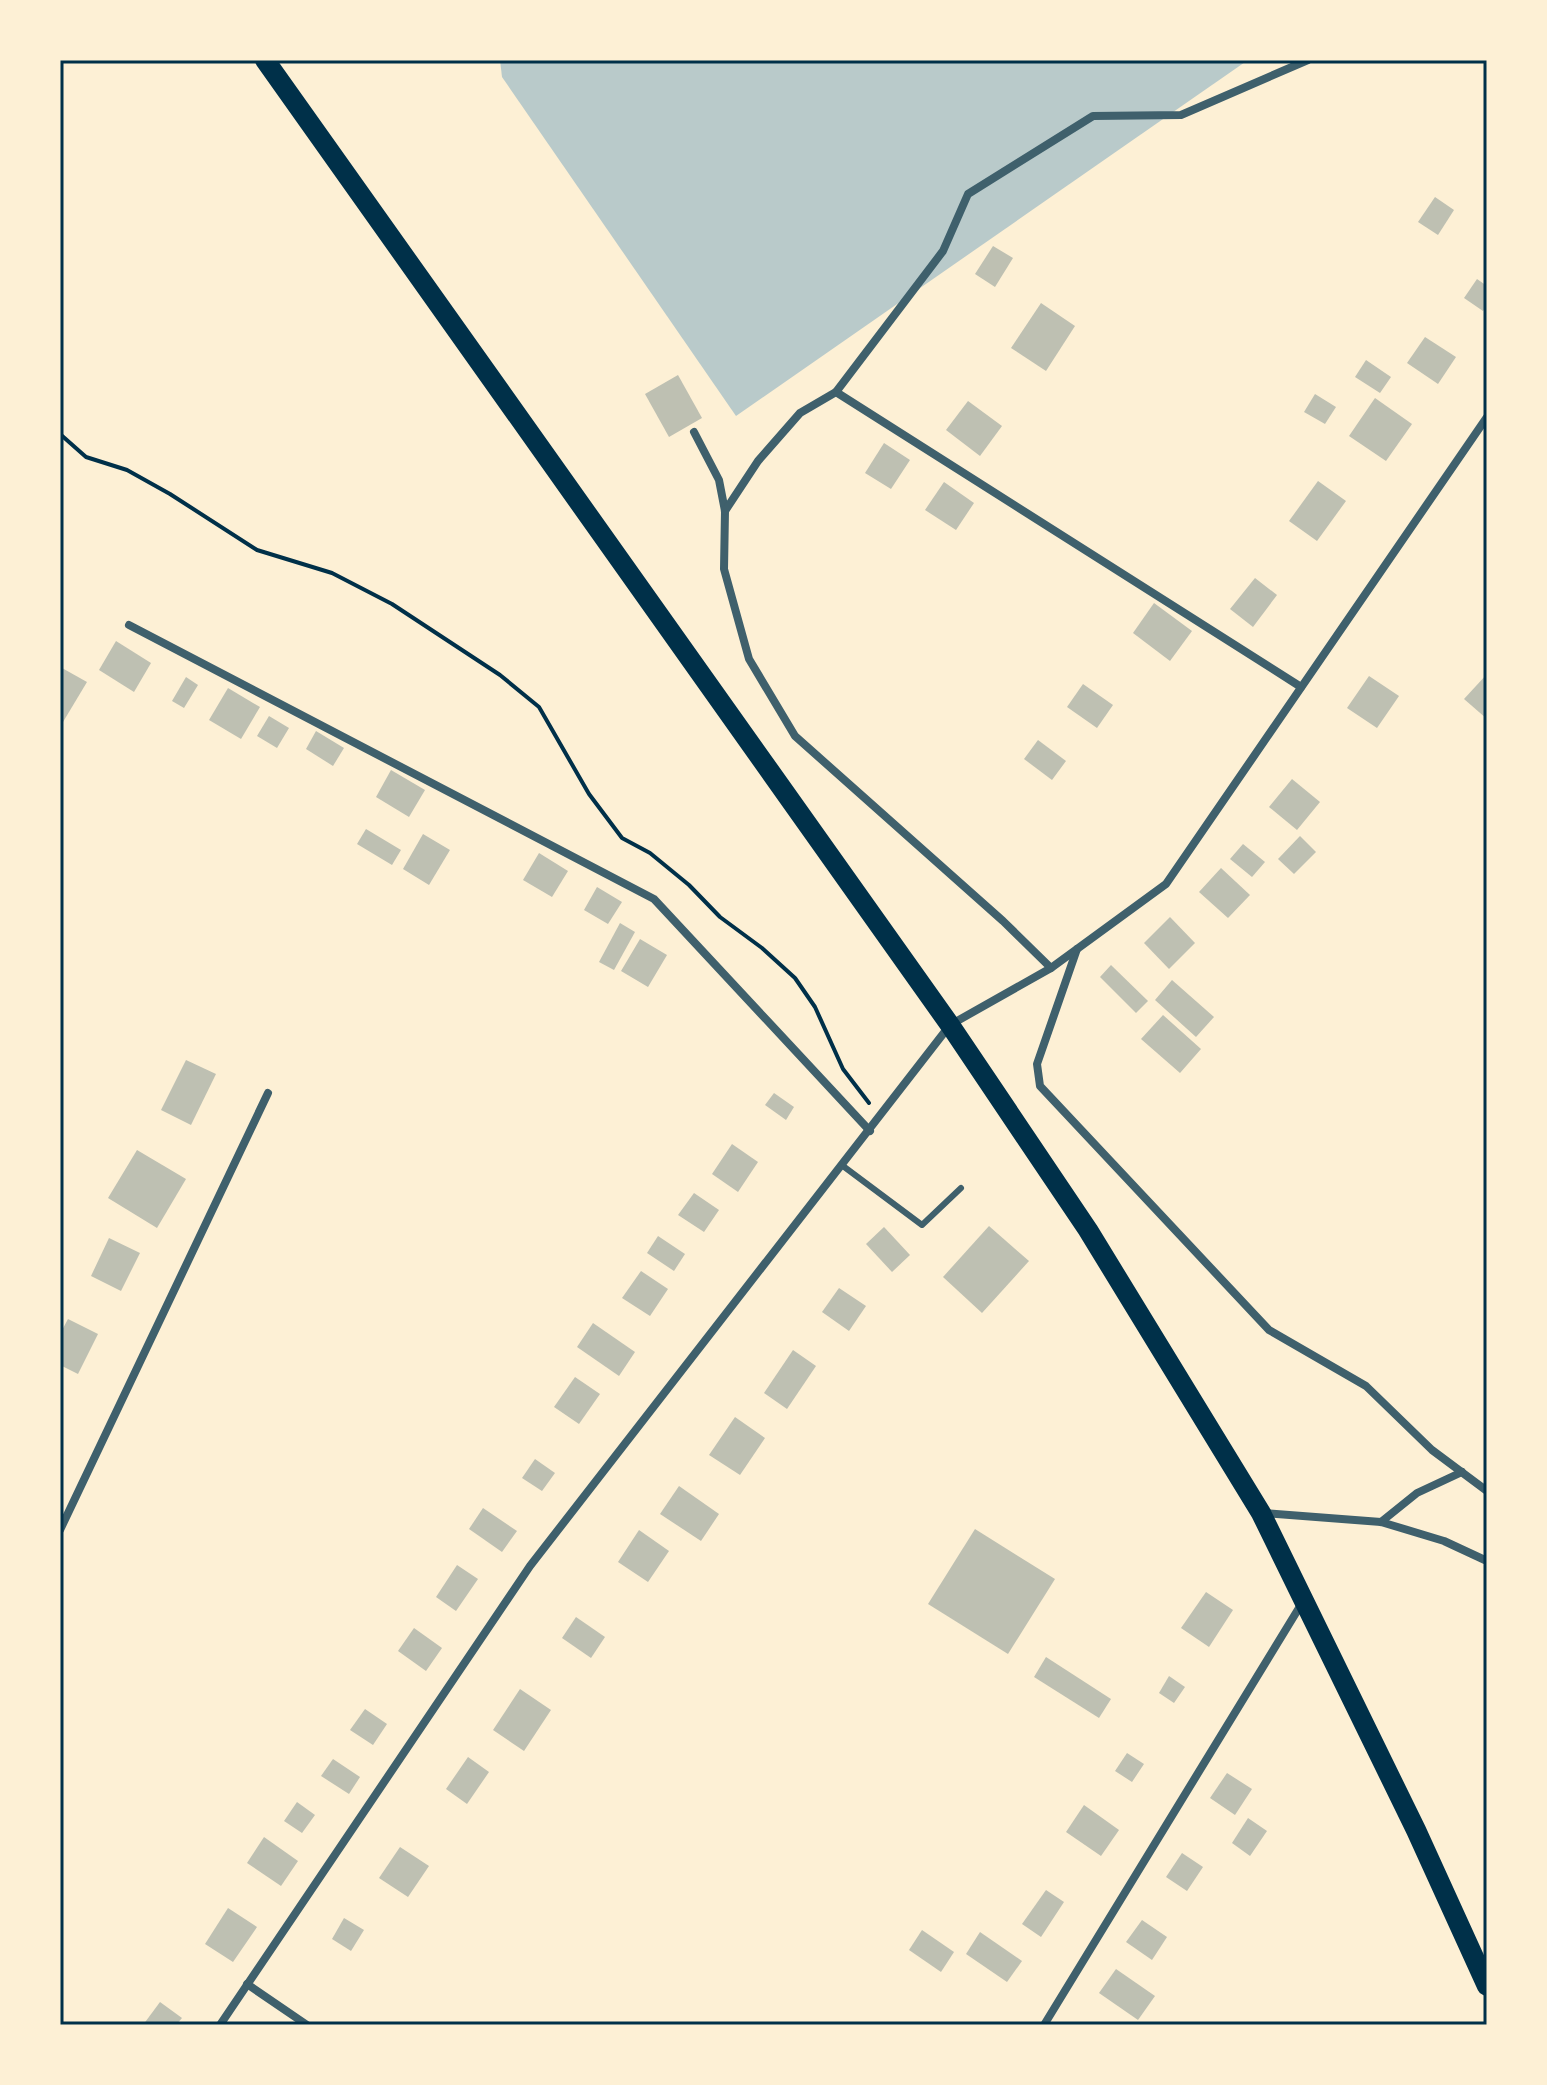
<svg xmlns="http://www.w3.org/2000/svg" width="1547" height="2085" font-family="'Alegreya Sans',sans-serif">
  <rect width="100%" height="100%" fill="#fdf0d5"/>
  <!-- green -->
  <polygon fill="#b9caca" points="500,60 1248,60 736,416 502,77"/>
  <!-- building -->
  <g fill="#bec0b2">
    <polygon points="1435,197 1454,210 1438,235 1418,222"/>
    <polygon points="993,246 1013,258 995,287 975,274"/>
    <polygon points="1477,279 1487,286 1487,305 1483,311 1464,298"/>
    <polygon points="1041,303 1075,326 1046,371 1011,348"/>
    <polygon points="1425,337 1456,357 1438,384 1407,363"/>
    <polygon points="1366,360 1391,377 1380,393 1355,377"/>
    <polygon points="678,375 702,418 669,437 645,394"/>
    <polygon points="1315,394 1336,407 1325,424 1304,412"/>
    <polygon points="1375,398 1412,424 1386,461 1349,436"/>
    <polygon points="968,401 1002,426 980,456 946,430"/>
    <polygon points="884,443 910,460 891,489 865,473"/>
    <polygon points="1318,481 1346,501 1317,541 1289,521"/>
    <polygon points="944,482 974,503 956,530 925,510"/>
    <polygon points="1255,578 1277,595 1253,627 1230,609"/>
    <polygon points="1154,603 1192,631 1170,661 1133,633"/>
    <polygon points="116,641 151,663 134,692 99,670"/>
    <polygon points="62,668 87,682 60,727 60,672"/>
    <polygon points="1487,674 1487,719 1464,699"/>
    <polygon points="1369,676 1399,696 1377,728 1347,708"/>
    <polygon points="186,677 198,685 184,708 172,701"/>
    <polygon points="1083,684 1113,705 1097,728 1067,707"/>
    <polygon points="228,688 260,707 241,739 209,720"/>
    <polygon points="269,716 289,728 277,748 257,736"/>
    <polygon points="316,731 344,748 333,766 306,749"/>
    <polygon points="1038,740 1066,761 1052,780 1024,759"/>
    <polygon points="391,770 425,790 409,817 376,797"/>
    <polygon points="1292,779 1320,802 1297,830 1269,807"/>
    <polygon points="366,829 401,850 392,865 357,844"/>
    <polygon points="423,834 450,850 429,885 403,869"/>
    <polygon points="1300,836 1316,852 1294,874 1278,859"/>
    <polygon points="1243,844 1265,862 1252,877 1230,859"/>
    <polygon points="539,853 568,871 552,897 523,880"/>
    <polygon points="1221,868 1250,895 1228,918 1199,892"/>
    <polygon points="597,887 622,902 608,924 584,910"/>
    <polygon points="1170,917 1195,943 1169,969 1144,943"/>
    <polygon points="620,923 635,932 614,970 599,962"/>
    <polygon points="640,939 667,955 648,987 621,971"/>
    <polygon points="1111,965 1148,1001 1136,1013 1100,977"/>
    <polygon points="1172,980 1214,1017 1196,1037 1155,1000"/>
    <polygon points="1163,1015 1201,1049 1180,1073 1141,1039"/>
    <polygon points="186,1060 216,1074 191,1125 161,1110"/>
    <polygon points="774,1093 794,1107 786,1120 765,1105"/>
    <polygon points="732,1144 758,1162 738,1192 712,1174"/>
    <polygon points="137,1150 186,1179 157,1228 108,1198"/>
    <polygon points="694,1193 719,1210 704,1232 678,1215"/>
    <polygon points="989,1226 1029,1261 982,1313 943,1277"/>
    <polygon points="884,1227 910,1255 892,1272 866,1244"/>
    <polygon points="658,1236 685,1254 674,1271 647,1253"/>
    <polygon points="109,1238 140,1253 121,1291 91,1276"/>
    <polygon points="641,1271 668,1289 650,1316 622,1298"/>
    <polygon points="839,1288 866,1306 849,1331 822,1312"/>
    <polygon points="68,1319 98,1334 78,1374 60,1365 60,1334"/>
    <polygon points="593,1323 635,1352 619,1376 577,1347"/>
    <polygon points="793,1350 816,1366 787,1409 764,1393"/>
    <polygon points="575,1377 600,1394 579,1424 554,1407"/>
    <polygon points="735,1417 765,1438 740,1475 709,1455"/>
    <polygon points="535,1459 555,1473 542,1491 522,1478"/>
    <polygon points="679,1486 719,1514 701,1541 660,1514"/>
    <polygon points="483,1508 517,1531 502,1552 469,1529"/>
    <polygon points="975,1529 1055,1579 1008,1654 928,1604"/>
    <polygon points="639,1530 669,1551 648,1582 618,1562"/>
    <polygon points="457,1565 478,1579 456,1611 436,1597"/>
    <polygon points="1206,1592 1233,1610 1209,1647 1181,1628"/>
    <polygon points="576,1617 605,1637 591,1658 562,1638"/>
    <polygon points="414,1628 442,1648 426,1671 398,1651"/>
    <polygon points="1046,1657 1111,1699 1099,1718 1034,1677"/>
    <polygon points="1169,1676 1185,1687 1174,1703 1159,1693"/>
    <polygon points="520,1689 551,1710 524,1751 493,1730"/>
    <polygon points="365,1709 387,1724 373,1745 350,1730"/>
    <polygon points="1127,1753 1144,1764 1132,1782 1115,1771"/>
    <polygon points="468,1757 489,1772 467,1804 446,1789"/>
    <polygon points="333,1759 360,1777 349,1794 321,1776"/>
    <polygon points="1227,1773 1252,1789 1235,1815 1210,1798"/>
    <polygon points="297,1802 315,1815 302,1833 284,1821"/>
    <polygon points="1084,1805 1119,1830 1101,1856 1066,1832"/>
    <polygon points="1248,1818 1267,1831 1250,1856 1232,1843"/>
    <polygon points="264,1837 298,1861 281,1886 247,1863"/>
    <polygon points="400,1847 429,1866 408,1897 379,1878"/>
    <polygon points="1182,1853 1203,1867 1187,1891 1166,1877"/>
    <polygon points="1046,1890 1064,1902 1041,1937 1022,1924"/>
    <polygon points="228,1908 257,1927 233,1962 205,1944"/>
    <polygon points="344,1918 364,1930 351,1951 332,1939"/>
    <polygon points="1142,1920 1167,1937 1152,1960 1126,1942"/>
    <polygon points="922,1930 954,1952 941,1972 909,1950"/>
    <polygon points="980,1932 1022,1961 1007,1982 966,1954"/>
    <polygon points="1116,1969 1155,1996 1138,2020 1099,1993"/>
    <polygon points="160,2002 182,2018 176,2025 143,2025"/>
  </g>
  <g fill="none" stroke-linecap="round" stroke-linejoin="round">
    <!-- path -->
    <polyline stroke="#003049" stroke-width="4" points="60,434 86,457 127,470 170,494 257,550 332,573 392,604 500,675 539,707 589,794 622,838 650,853 689,885 720,917 762,948 795,978 815,1007 843,1069 869,1103"/>
    <!-- service -->
    <polyline stroke="#3f606c" stroke-width="6" points="843,1166 922,1225 961,1188"/>
    <!-- minor -->
    <g stroke="#3f606c" stroke-width="8">
      <polyline points="694,432 719,480 725,511 724,569 749,659 795,736 1003,921 1051,968"/>
      <polyline points="725,511 758,461 800,413 836,392"/>
      <polyline points="129,625 654,899 870,1131"/>
      <polyline points="1301,687 836,392 943,251 968,194 1093,116 1181,115 1308,60"/>
      <polyline points="1077,949 1037,1064 1040,1086 1269,1330 1366,1386 1432,1450 1487,1491"/>
      <polyline points="1264,1513 1381,1522 1444,1541 1487,1561"/>
      <polyline points="1381,1522 1417,1493 1462,1472"/>
      <polyline points="60,1530 268,1093"/>
      <polyline points="247,1984 307,2025"/>
      <polyline points="220,2025 530,1566 950,1025 1051,968 1166,884 1487,417"/>
      <polyline points="1044,2025 1302,1603"/>
    </g>
    <!-- trunk -->
    <polyline stroke="#003049" stroke-width="20" points="265,60 950,1025 1088,1230 1261,1513 1416,1830 1487,1986"/>
  </g>
  <!-- border -->
  <rect width="1547" height="2085" fill="none" stroke="#fdf0d5" stroke-width="124"/>
  <rect x="62" y="62" width="1423" height="1961" fill="none" stroke="#003049" stroke-width="3"/>
</svg>
